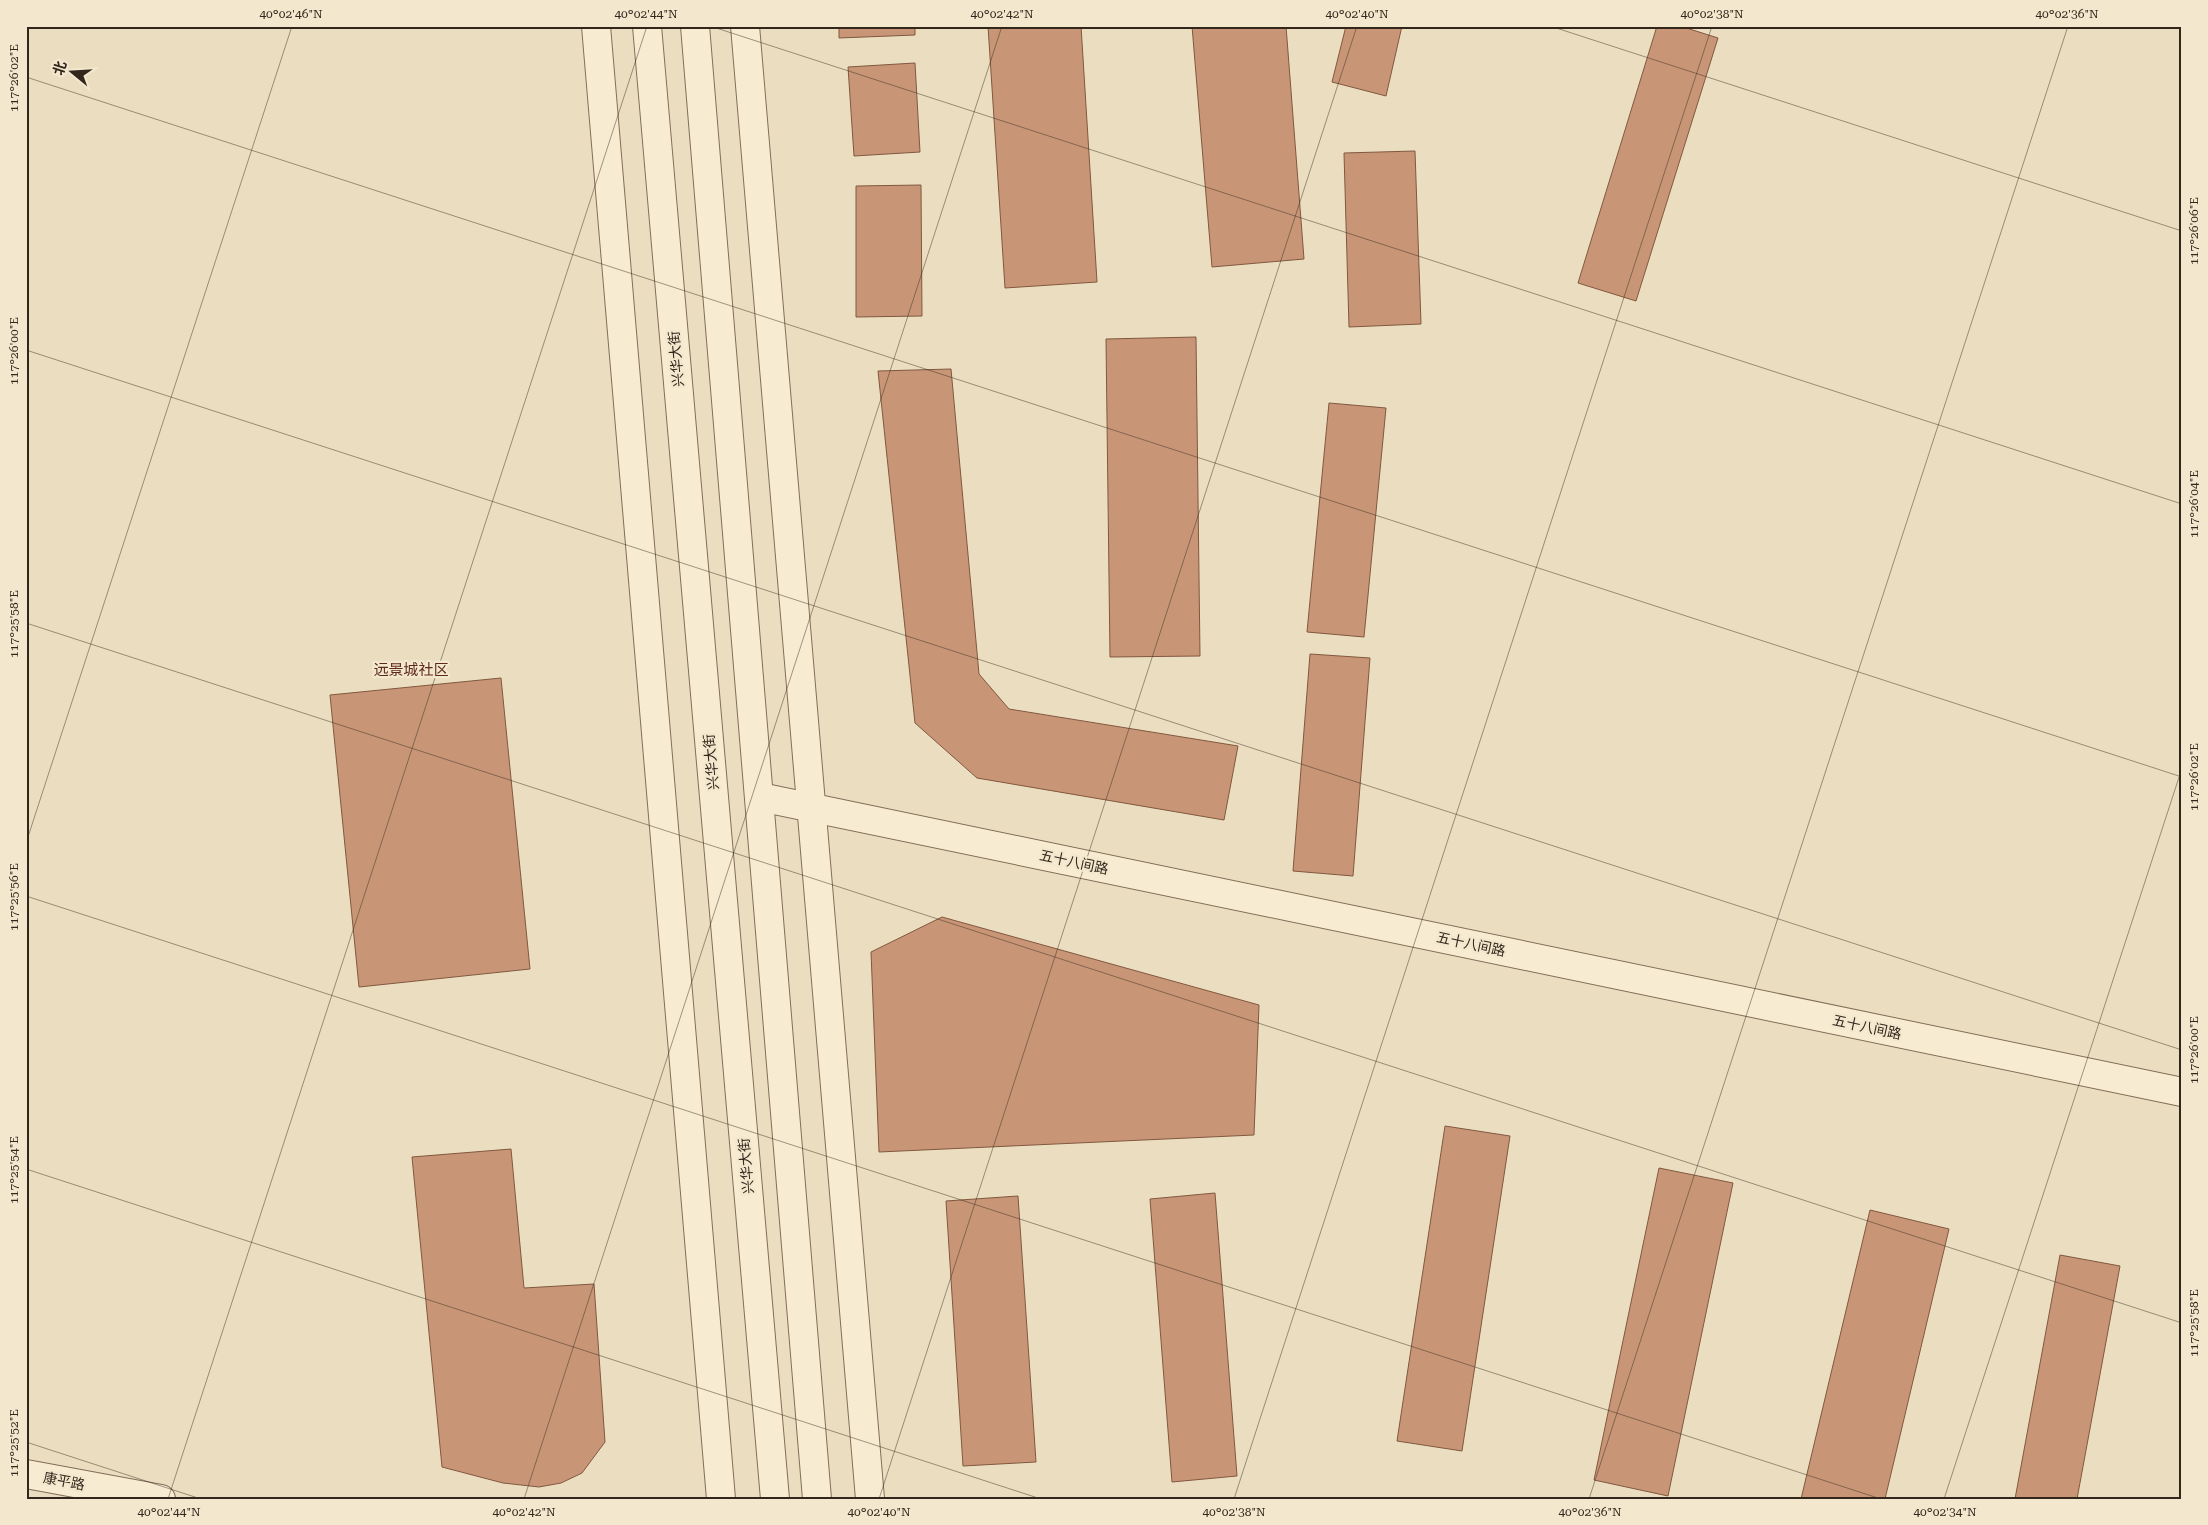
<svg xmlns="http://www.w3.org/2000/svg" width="2208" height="1525" font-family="'Roboto Serif','Noto Sans SC',serif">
  <rect width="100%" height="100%" fill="#ebddbf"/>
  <!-- building -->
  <g fill="#c89676" stroke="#81583f">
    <polygon points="839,26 915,26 915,35 839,38"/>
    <polygon points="988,26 1081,26 1097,282 1005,288"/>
    <polygon points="1192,26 1286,26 1304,259 1212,267"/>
    <polygon points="1346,26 1402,26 1386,96 1332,82"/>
    <polygon points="1657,26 1680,26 1718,38 1636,301 1578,283"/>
    <polygon points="915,63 920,152 854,156 848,67"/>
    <polygon points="1415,151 1421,324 1349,327 1344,153"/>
    <polygon points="921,185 922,316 856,317 856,186"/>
    <polygon points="1196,337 1200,656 1110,657 1106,339"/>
    <polygon points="951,369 979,674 1009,709 1238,746 1224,820 977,778 915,723 878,371"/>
    <polygon points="1329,403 1386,408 1364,637 1307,632"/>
    <polygon points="1310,654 1370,658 1353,876 1293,871"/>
    <polygon points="501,678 530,969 359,987 330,695"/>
    <polygon points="942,917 1259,1005 1254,1135 879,1152 871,952"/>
    <polygon points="1445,1126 1510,1136 1462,1451 1397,1441"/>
    <polygon points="511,1149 524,1288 594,1284 605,1442 582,1473 561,1483 539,1487 503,1483 442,1467 412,1157"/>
    <polygon points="1659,1168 1733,1183 1668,1496 1594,1480"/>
    <polygon points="1215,1193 1237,1476 1172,1482 1150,1199"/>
    <polygon points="1018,1196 1036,1462 963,1466 946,1201"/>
    <polygon points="1870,1210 1949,1229 1885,1499 1801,1499"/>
    <polygon points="2060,1255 2120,1266 2077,1499 2015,1499"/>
  </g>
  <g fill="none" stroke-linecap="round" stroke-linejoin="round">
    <!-- minor casing -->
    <g stroke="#836e58" stroke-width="30">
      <g id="minor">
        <polyline points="596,26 721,1499"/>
        <polyline points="647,26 775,1499"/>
        <polyline points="695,26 817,1499"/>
        <polyline points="745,26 870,1499"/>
        <polyline points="760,797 2182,1092"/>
        <polyline points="26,1474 161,1499"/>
      </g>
    </g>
    <!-- minor -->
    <use href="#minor" stroke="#f7ebd1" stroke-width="28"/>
  </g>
  <!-- ticks -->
  <path fill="none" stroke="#33271c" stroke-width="1" stroke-opacity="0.45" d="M710 26 2182 504M1550 26 2182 231M26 77 2182 777M26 350 2182 1050M26 623 2182 1323M26 843 292 26M26 896 1881 1499M26 1169 1041 1499M26 1442 201 1499M168 1499 647 26M524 1499 1002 26M879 1499 1357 26M1234 1499 1712 26M1589 1499 2068 26M1944 1499 2182 768"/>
  <g text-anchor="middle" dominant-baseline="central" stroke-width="4.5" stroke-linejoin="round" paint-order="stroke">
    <!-- street labels -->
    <g font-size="14" fill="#33271c" stroke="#f3e8ce">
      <text transform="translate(676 359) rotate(-95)">兴华大街</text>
      <text transform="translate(711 762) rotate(-95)">兴华大街</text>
      <text transform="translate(1074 862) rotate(12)">五十八间路</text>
      <text transform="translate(1471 944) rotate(12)">五十八间路</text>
      <text transform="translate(1867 1027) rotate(12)">五十八间路</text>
      <text transform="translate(746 1166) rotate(-95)">兴华大街</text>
      <text transform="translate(64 1481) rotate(11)">康平路</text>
    </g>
    <!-- neighbourhood labels -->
    <g font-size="15" fill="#5e291d" stroke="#f3e8ce">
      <text x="411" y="670">远景城社区</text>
    </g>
  </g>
  <!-- border -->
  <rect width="2208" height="1525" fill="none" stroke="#f3e8ce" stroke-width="55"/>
  <!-- north arrow -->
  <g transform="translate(72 72) rotate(288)" stroke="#f3e8ce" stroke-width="4" paint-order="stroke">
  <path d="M0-4L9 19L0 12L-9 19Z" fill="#33271c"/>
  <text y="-8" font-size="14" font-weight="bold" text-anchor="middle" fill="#33271c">北</text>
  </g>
  <rect x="28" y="28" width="2152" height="1470" fill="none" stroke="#33271c" stroke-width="2"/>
  <g font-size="12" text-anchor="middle" fill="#33271c">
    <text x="291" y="18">40°02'46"N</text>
    <text x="646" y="18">40°02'44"N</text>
    <text x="1002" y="18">40°02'42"N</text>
    <text x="1357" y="18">40°02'40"N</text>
    <text x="1712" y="18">40°02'38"N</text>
    <text x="2067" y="18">40°02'36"N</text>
    <text transform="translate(14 78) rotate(-90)" y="4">117°26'02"E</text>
    <text transform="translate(2194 231) rotate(-90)" y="4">117°26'06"E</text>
    <text transform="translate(14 351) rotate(-90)" y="4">117°26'00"E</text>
    <text transform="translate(2194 504) rotate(-90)" y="4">117°26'04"E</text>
    <text transform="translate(14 624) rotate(-90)" y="4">117°25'58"E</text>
    <text transform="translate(2194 777) rotate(-90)" y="4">117°26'02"E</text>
    <text transform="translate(14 897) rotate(-90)" y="4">117°25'56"E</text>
    <text transform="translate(2194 1050) rotate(-90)" y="4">117°26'00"E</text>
    <text transform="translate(14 1170) rotate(-90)" y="4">117°25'54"E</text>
    <text transform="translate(2194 1323) rotate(-90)" y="4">117°25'58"E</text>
    <text transform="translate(14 1443) rotate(-90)" y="4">117°25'52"E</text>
    <text x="169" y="1516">40°02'44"N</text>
    <text x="524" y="1516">40°02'42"N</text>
    <text x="879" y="1516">40°02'40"N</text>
    <text x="1234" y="1516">40°02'38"N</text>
    <text x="1590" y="1516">40°02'36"N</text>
    <text x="1945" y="1516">40°02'34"N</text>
  </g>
</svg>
